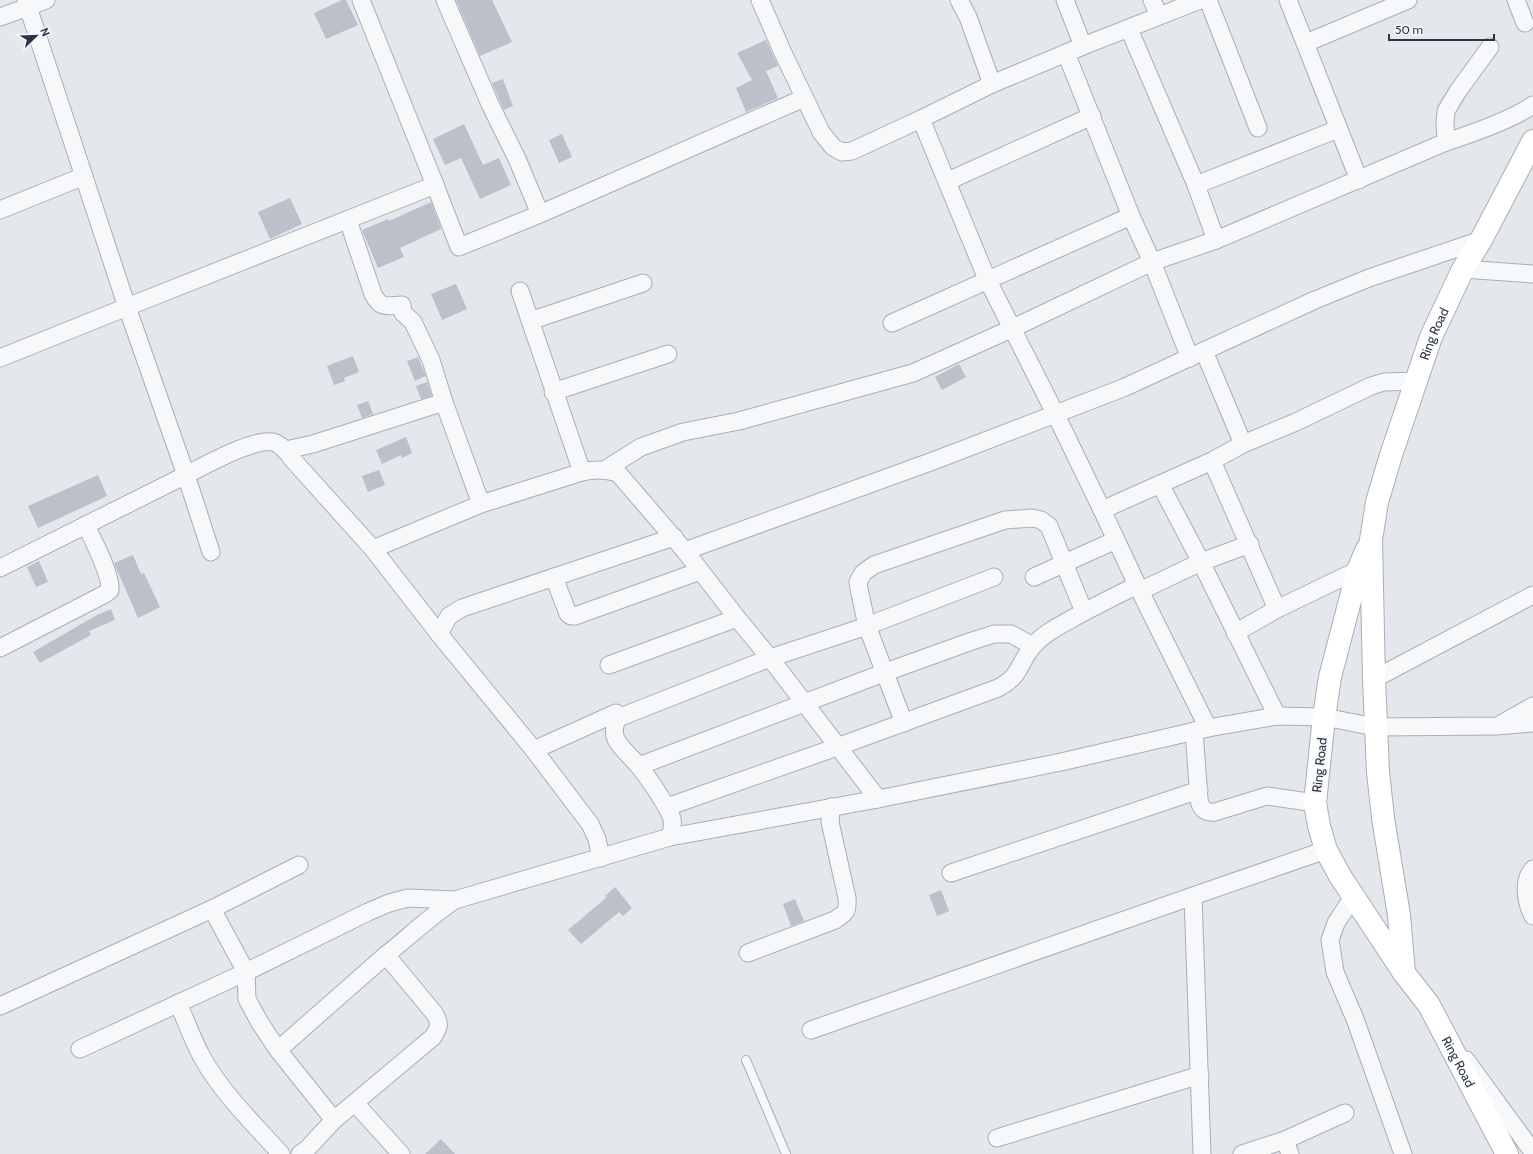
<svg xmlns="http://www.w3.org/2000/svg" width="1533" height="1154" font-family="Cabin,sans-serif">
  <rect width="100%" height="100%" fill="#e4e7ec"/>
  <!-- building -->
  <g fill="#bbc0ca">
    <polygon points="342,0 346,0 358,25 326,39 314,13"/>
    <polygon points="456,0 492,0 512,42 480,56"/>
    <polygon points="766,40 778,66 766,71 778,98 746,112 736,88 752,80 737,53"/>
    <polygon points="503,79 513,106 504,110 492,83"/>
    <polygon points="464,124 483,165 499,158 511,185 480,199 461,158 445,165 433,139"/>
    <polygon points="562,134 572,157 559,163 549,140"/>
    <polygon points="290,198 302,224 270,239 258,212"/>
    <polygon points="431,202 441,229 400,248 404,257 378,268 362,230 388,219 389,221"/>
    <polygon points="456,284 467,309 442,320 431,294"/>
    <polygon points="353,356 359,372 344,378 345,381 334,385 327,366"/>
    <polygon points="418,357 426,376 415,381 407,361"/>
    <polygon points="959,364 966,377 942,390 935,377"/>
    <polygon points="427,382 432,396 421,399 416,386"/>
    <polygon points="368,401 373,414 362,418 357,405"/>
    <polygon points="406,437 412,453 402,458 401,455 382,464 376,450"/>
    <polygon points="379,470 385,485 368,492 362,476"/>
    <polygon points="98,475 107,496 38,528 28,506"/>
    <polygon points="133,555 141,574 144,573 160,607 138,618 114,563"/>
    <polygon points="39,561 48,582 36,587 27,567"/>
    <polygon points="111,609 115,620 89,631 91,635 40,663 33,652 97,615"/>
    <polygon points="615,887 632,908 623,916 619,912 581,944 568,930 607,897 605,896"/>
    <polygon points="941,890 949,911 937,916 929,895"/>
    <polygon points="795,899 804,921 791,926 783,904"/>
    <polygon points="441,1139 455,1154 425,1154"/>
  </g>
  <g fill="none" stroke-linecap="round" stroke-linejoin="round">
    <!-- service casing -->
    <g stroke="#a9aeb7" stroke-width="10">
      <polyline id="service" points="746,1060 786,1154"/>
    </g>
    <!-- minor casing -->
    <g stroke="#a9aeb7" stroke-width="19">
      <g id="minor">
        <polyline points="26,0 28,7 46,0"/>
        <polyline points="361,0 435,185"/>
        <polyline points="445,0 490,104 518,161 540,214"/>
        <polyline points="760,0 783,53 821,132 833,147 842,152 852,151 921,119"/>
        <polyline points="959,0 968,17 992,84"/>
        <polyline points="1065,0 1083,46"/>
        <polyline points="1152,0 1159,16"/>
        <polyline points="1208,0 1258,128"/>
        <polyline points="1288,0 1359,180"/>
        <polyline points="1516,0 1525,23"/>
        <polyline points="0,17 28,7 127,307 0,358"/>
        <polyline points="1129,29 1196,185 1216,240"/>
        <polyline points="1306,43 1408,0"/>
        <polyline points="1066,53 1131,216 1152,262 1190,358"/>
        <polyline points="1446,142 1445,124 1446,111 1458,91 1490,47"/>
        <polyline points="948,181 1092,116"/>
        <polyline points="1196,185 1338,129"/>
        <polyline points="0,210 84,176"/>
        <path d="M348 220 373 294C381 309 386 306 402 305L403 313 413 322 431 360 444 402 481 504"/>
        <polyline points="1463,269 1533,274"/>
        <polyline points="520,291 582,472"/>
        <polyline points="530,321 643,283"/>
        <polyline points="892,323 1131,216"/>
        <polyline points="1204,351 1243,444"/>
        <polyline points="553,392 668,354"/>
        <polyline points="286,450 313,444 444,402"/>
        <polyline points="1212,461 1277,609"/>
        <path d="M606 469 641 447 683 432 739 421 913 373 1011 329 1152 262 1216 240 1446 142C1474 133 1509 121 1533 105"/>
        <polyline points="1160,484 1201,562 1277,716"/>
        <polyline points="1102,510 1055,413 987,279 921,119 992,84 1083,46 1200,0"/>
        <path d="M373 549 481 504 582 472C595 469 605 469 618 473L685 551 737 618 770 658 878 799"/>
        <polyline points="685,551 933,461 1123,388 1315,300 1369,278 1481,240"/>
        <polyline points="0,568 186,475 211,552"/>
        <polyline points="554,577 568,614 571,616 575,616 700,571"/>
        <polyline points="1034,577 1116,540"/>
        <polyline points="1140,591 1201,562 1250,544"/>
        <polyline points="1235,633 1277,609 1358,570"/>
        <polyline points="439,634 449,616 462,608 674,537"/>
        <path d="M0 648 105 594 110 590C111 573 93 541 86 525"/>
        <polyline points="609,665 737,618"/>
        <polyline points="1374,679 1533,595"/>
        <polyline points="904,723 867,626 859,589 858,582 863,573 874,565 1005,520 1032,518 1041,520 1049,526 1084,612 1137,585"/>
        <polyline points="1501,724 1533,706"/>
        <polyline points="1208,728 1140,591 1102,510 1212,461 1243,444 1296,422 1371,386 1384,382 1416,381"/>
        <path d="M1194 731 1199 799C1200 808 1205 813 1215 812L1267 796 1315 803"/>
        <polyline points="534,750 616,713"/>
        <polyline points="639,766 886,672 972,641 994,634 1011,634 1033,646"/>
        <path d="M667 807 837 747 998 688C1023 675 1018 662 1034 645 1046 631 1067 622 1084 612"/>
        <path d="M670 837C672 831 673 825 672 819 669 808 646 774 637 764 631 757 622 749 617 741 613 734 614 725 618 718L770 658 867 626 994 577"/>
        <path d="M601 858 597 839 590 824 534 750 439 634 373 549 293 460C288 453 284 447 276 443 258 435 204 466 186 475L127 307 435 185 459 247 540 214 804 98"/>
        <path d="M1533 869C1522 881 1526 903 1533 916"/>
        <polyline points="951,873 1199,790"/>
        <polyline points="1353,897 1336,923 1330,940 1335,972 1355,1019 1403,1154"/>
        <polyline points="212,909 246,972 247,999 260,1023 278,1050 334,1120"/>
        <path d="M748 953 835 920C846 913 848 911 847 898L830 822 831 807"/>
        <path d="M178 1003C186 1021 193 1041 203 1059 223 1094 254 1124 281 1154"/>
        <polyline points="0,1006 212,909 299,865"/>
        <polyline points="811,1030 1193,896"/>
        <polyline points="80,1049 246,972 368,912 389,903 408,898 455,900"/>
        <polyline points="278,1050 386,955"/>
        <polyline points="1466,1060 1533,1152"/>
        <polyline points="355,1103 401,1154"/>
        <polyline points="997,1138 1200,1075"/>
        <polyline points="1285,1140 1290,1154"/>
        <path d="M300 1154 307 1149 334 1120 433 1037C439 1027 441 1024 434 1013L386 955C409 937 430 916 455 900L670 837 878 799 1061 762 1208 728 1277 716 1324 717 1375 727 1497 726 1533 723"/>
        <polyline points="1202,1154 1193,896 1326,850"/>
        <polyline points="1242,1154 1285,1140 1345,1113"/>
      </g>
    </g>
    <!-- secondary casing -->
    <g stroke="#a9aeb7" stroke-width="24">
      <g id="secondary">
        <path id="s1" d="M1367 549 1358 570 1330 677 1324 717 1315 803 1319 826 1326 850 1340 876 1404 973 1429 1005 1507 1154"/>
        <path id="s2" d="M1404 973 1399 915 1383 818 1378 772 1374 679 1371 540 1377 502 1391 455 1431 337 1463 269 1481 240 1533 141"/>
      </g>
    </g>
    <!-- service -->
    <use href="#service" stroke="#f7f8fa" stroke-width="8"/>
    <!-- minor -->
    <use href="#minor" stroke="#f7f8fa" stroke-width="17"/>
    <!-- secondary -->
    <use href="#secondary" stroke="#fff" stroke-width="22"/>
  </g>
  <g text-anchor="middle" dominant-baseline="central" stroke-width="3" stroke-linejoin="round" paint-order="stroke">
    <!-- street labels -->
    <g font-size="13" fill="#2b3445" stroke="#f4f6f9">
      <text stroke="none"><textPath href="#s2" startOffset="651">Ring Road</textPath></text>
      <text transform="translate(1319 765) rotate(-84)">Ring Road</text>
      <text stroke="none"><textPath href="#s1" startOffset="559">Ring Road</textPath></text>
    </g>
  </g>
  <!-- north arrow -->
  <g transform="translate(36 36) rotate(67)" stroke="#f4f6f9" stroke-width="3" paint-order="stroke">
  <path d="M0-3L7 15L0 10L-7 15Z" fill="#2b3445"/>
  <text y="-6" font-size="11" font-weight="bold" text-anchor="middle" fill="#2b3445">N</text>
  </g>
  <!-- scale -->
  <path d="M1389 34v6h105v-6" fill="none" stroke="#2b3445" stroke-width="2"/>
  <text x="1395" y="34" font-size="12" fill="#2b3445" stroke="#f4f6f9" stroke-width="3" paint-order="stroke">50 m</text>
</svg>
